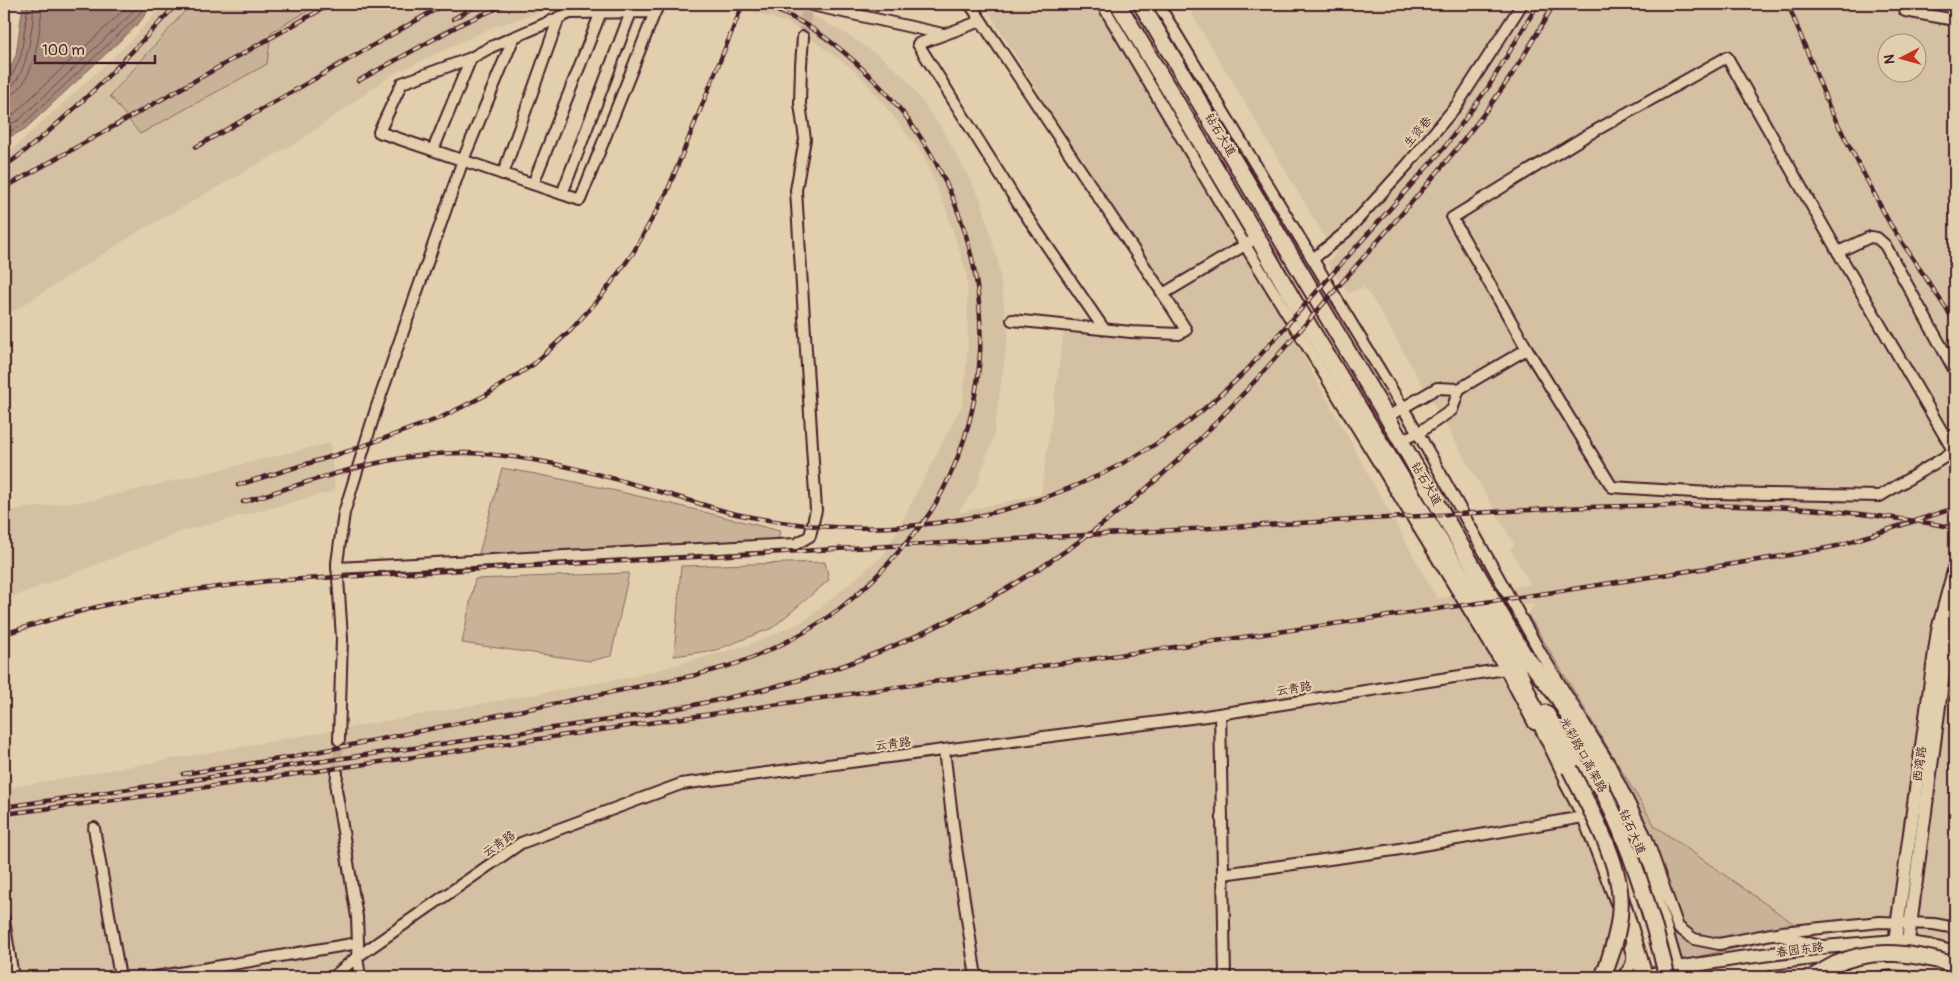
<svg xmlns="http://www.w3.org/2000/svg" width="1959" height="981" font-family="Pangolin,'LXGW WenKai TC',sans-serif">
  <rect width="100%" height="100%" fill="#e1cfad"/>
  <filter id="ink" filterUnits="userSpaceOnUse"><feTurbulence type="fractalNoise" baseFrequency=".02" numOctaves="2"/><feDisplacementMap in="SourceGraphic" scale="10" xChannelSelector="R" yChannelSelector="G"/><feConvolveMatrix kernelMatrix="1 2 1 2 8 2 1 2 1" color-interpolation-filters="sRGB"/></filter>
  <g filter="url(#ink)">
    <!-- built -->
    <g fill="#d4c0a2" fill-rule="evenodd">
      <polygon points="164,4 191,4 110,96 270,32 320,4 565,4 493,27 393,74 299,141 136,233 4,317 4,157 129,43"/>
      <path d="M729 4H788L794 6 841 31 881 57 905 78 942 129 981 200 998 262 1008 335 993 439 975 489 957 513 1041 494 1064 330 1180 340 1189 335 984 4H1104L1283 319 1437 599 1531 584 1510 549 1515 545 1374 301 1363 287 1348 293 1327 263 1337 253 1325 237 1186 4H1906V11L1955 20V954L1908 942V931L1807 933 1655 826 1528 615 1534 604 1464 613 1500 669 1516 665 1645 977H4V789L632 677 749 645 806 620 885 554 963 403 968 346 967 274 946 209 923 154 866 82 854 70 791 24ZM1886 42H1916V72H1886Z"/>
      <polygon points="330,443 335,491 183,531 4,600 4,511 94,500"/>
    </g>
    <!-- green -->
    <g fill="#c8b398" stroke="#896962">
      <polygon points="191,4 320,4 271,32 267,64 140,134 110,96"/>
      <path d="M502 468C596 484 688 508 780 531L777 545 477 561Z"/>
      <polygon points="825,562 829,580 772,628 716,650 674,656 681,566"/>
      <polygon points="629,573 611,656 590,661 462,643 475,579"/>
      <polygon points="1528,615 1655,826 1807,933 1682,960 1650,857 1588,742 1510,618"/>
    </g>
    <!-- water -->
    <polygon fill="#a68979" stroke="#815f5a" points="23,4 153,4 139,23 25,129 12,136 4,135 4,82 16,55"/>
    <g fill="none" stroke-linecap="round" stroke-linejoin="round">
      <!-- shore -->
      <g stroke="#6f494a" stroke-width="1">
        <polyline points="4,83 10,80 21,56 28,4"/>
        <path d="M4 89C27 88 33 23 34 4"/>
        <path d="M4 96C34 95 41 27 42 4"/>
        <polyline points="4,117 9,117 14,114 130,4"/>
        <polyline points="4,124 10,124 19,120 130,15 139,4"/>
        <polyline points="4,130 11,131 22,125 135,19 147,4"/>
      </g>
      <!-- minor-tunnel -->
      <g stroke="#c3ac93" stroke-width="10" stroke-dasharray="10 5" stroke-linecap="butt">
        <polyline points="803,37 807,8"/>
        <polyline points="337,773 339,740"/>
      </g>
      <!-- minor casing -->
      <g stroke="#4a1f2b" stroke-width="14">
        <g id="minor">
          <polyline points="807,4 943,34"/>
          <polyline points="970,4 1163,294 1250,242"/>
          <polyline points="1102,4 1245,245 1505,669 1534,724"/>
          <polyline points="1158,4 1418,433 1540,652 1610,765 1647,839 1678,927 1694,939 1719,944 1782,932 1880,922 1934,924 1955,928"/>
          <polyline points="1906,4 1905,11 1955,20"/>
          <polyline points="655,12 570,13 491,47 471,58 402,83 379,132 580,200 655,12 659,4"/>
          <polyline points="981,21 918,44 1019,205 1104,329"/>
          <polyline points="433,150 471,58"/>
          <polyline points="503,174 559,17"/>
          <polyline points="533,184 601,12"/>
          <polyline points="562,194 631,12"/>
          <polyline points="1838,252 1954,452"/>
          <polyline points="1313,259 1347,231 1408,164 1457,105 1522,4"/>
          <polyline points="1012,320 1131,332 1179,334 1186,330 1163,294"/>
          <polyline points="1955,371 1885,245 1877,238 1870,237 1838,252 1727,57 1584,137 1452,218 1527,349 1612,487 1710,493 1880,496 1955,451"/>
          <polyline points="1387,417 1437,388 1459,389 1527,349"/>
          <polyline points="1401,440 1418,433 1452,410 1459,389"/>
          <polyline points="337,568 796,544 810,536 816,510 796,190 805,139 800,104 801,65 803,37"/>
          <polyline points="1220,714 1225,977"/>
          <polyline points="339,740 342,638 337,563 344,513 376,409 463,160 514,37"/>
          <polyline points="944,750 955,841 976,977"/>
          <polyline points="337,773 336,789 357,917 358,943"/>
          <polyline points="1565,783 1583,817 1616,903"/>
          <polyline points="94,828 120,977"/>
          <polyline points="1223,874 1394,850 1583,817"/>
          <polyline points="4,920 13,977"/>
          <polyline points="1777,935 1821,946"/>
          <polyline points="155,977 358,943 357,957 360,977"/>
          <polyline points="333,977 357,957 521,843 681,784 1206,716 1505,669"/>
          <path d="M1621 977C1631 969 1635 960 1630 948"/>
          <polyline points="1882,977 1895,976 1921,977"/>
        </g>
      </g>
      <!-- major casing -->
      <g stroke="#4a1f2b" stroke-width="16">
        <g id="major">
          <polyline points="1892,963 1938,630 1955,567"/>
          <polyline points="1905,964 1948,637 1955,610"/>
          <polyline points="1642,977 1677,968 1740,958 1824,947 1895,941 1929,946 1955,953"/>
          <polyline points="1773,977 1892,963 1923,966 1955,975"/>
        </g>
      </g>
      <!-- highway casing -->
      <g stroke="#4a1f2b" stroke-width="19">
        <g id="highway">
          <polyline points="1118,4 1257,237 1295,303 1516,665 1541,724 1572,787"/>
          <polyline points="1141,4 1387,417 1523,653 1559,699 1620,806 1640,847 1678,977"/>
          <polyline points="1546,713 1591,789"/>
          <polyline points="1621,899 1645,977"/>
        </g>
      </g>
      <!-- minor -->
      <use href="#minor" stroke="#e1cfad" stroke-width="10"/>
      <!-- major -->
      <use href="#major" stroke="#e1cfad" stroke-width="12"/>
      <!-- highway -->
      <use href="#highway" stroke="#e1cfad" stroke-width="15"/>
      <!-- rail casing -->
      <g stroke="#4a1f2b" stroke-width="4.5">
        <g id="rail">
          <polyline points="1788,4 1830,109 1890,224 1955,322"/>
          <polyline points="453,19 479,4"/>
          <polyline points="358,81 463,23 507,4"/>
          <polyline points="196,147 445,4"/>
          <path d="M4 167C68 120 123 62 177 4"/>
          <polyline points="4,188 331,4"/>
          <polyline points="238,485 349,451 440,418 486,395 534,364 571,330 603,294 633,253 667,192 743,4"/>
          <path d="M243 502C315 480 389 452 466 453 538 455 606 476 674 496 695 502 715 509 736 514 889 547 1044 521 1174 432 1200 414 1224 392 1247 370L1444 148 1489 86 1538 4"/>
          <path d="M4 634C42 622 80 610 119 602 168 592 218 587 268 581L1565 508C1658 504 1750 503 1842 512 1880 516 1918 520 1955 528"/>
          <path d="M183 774 292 757 696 675C716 669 737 665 756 656 820 629 863 596 906 543 917 531 928 517 936 503 1015 364 985 193 875 81 852 58 826 35 797 20 785 13 772 9 759 4"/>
          <path d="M4 807 643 715C700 704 757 693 812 676 946 634 1075 557 1177 461 1236 405 1290 342 1344 280 1398 217 1456 155 1504 86 1523 60 1538 31 1554 4"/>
          <polyline points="4,814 145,796 1554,592 1790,555 1837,546 1955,508"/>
        </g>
      </g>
      <!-- rail -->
      <use href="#rail" stroke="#e1cfad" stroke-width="2.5" stroke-dasharray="8" stroke-linecap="butt"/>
      <!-- highway-bridge casing -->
      <g stroke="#4a1f2b" stroke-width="19" stroke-linecap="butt">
        <g id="highway-bridge">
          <path d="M1570 769C1589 807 1624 866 1620 910 1619 933 1611 956 1603 977"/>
          <path d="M1600 785C1631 847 1651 909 1667 977"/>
          <path d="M1813 977C1820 973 1828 968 1836 964 1874 946 1917 954 1955 965"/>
        </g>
      </g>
      <!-- highway-bridge -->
      <use href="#highway-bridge" stroke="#e1cfad" stroke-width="15"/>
    </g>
  </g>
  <g text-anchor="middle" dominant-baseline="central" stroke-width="4.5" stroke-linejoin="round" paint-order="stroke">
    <!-- street labels -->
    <g font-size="12" fill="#4a1f2b" stroke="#e1cfad">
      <text transform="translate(1418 132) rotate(-50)">生资巷</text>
      <text transform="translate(1220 135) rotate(59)">钻石大道</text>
      <text transform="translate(1426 484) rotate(60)">钻石大道</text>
      <text transform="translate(1294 689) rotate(-9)">云青路</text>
      <text transform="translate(893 744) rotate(-7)">云青路</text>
      <text transform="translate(1583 755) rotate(61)">光彩路口高架路</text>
      <text transform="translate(1920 764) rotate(-82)">西湾路</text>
      <text transform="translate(1632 832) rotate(66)">钻石大道</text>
      <text transform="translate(499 844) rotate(-34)">云青路</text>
      <text transform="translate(1800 950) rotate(-7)">春园东路</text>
    </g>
  </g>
  <!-- margin -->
  <rect width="1959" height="981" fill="none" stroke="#e1cfad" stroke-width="20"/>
  <rect x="10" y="10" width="1939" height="961" fill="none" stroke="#4a1f2b" stroke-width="2" filter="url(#ink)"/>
  <!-- north arrow -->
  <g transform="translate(1902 58) rotate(264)"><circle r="24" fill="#e1cfad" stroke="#a58979"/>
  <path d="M0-4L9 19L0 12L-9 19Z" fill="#c8321e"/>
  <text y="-8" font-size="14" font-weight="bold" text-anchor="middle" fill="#4a1f2b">N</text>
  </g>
  <!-- scale -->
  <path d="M35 55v8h120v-8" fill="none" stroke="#4a1f2b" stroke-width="2.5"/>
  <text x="42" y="55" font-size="15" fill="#4a1f2b" stroke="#e1cfad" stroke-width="4" paint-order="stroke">100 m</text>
</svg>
